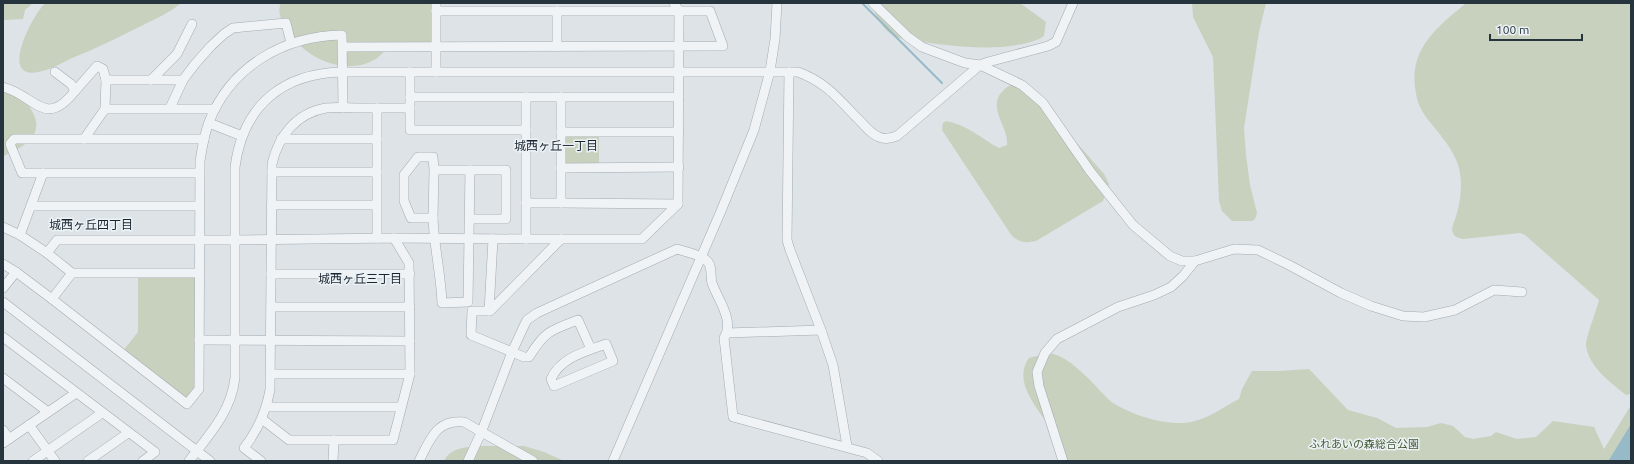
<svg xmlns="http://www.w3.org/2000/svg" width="1634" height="464" font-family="Ubuntu,'Noto Sans JP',sans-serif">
  <rect width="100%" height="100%" fill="#dde3e7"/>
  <!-- green -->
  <g fill="#c7d1be">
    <polygon points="3,3 33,3 25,10 23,19 3,20"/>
    <path d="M45 3H181C168 14 153 20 139 27 117 38 95 49 72 58 62 63 50 70 38 72 0 80 30 19 45 3Z"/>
    <path d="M281 3H431L432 42 431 43C421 44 399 44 391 47 385 49 380 57 374 60 346 76 307 59 290 34 284 25 276 14 281 3Z"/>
    <path d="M871 3H1020L1046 22 1044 36C1016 54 947 47 914 40 909 39 902 39 896 37 884 32 875 15 871 3Z"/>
    <polygon points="1192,3 1266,3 1259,32 1244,128 1246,155 1250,185 1257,213 1255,219 1252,221 1232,221 1222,211 1219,201 1213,57 1193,17"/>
    <path d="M1466 3H1631V394L1626 395C1611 383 1588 366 1586 345 1586 337 1597 309 1599 300L1525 235 1520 233 1463 239C1459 238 1454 237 1453 233 1451 230 1453 225 1454 222 1459 209 1461 196 1461 183 1461 162 1450 147 1438 132 1432 124 1424 116 1420 107 1417 101 1416 94 1415 87 1410 47 1439 26 1466 3Z"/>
    <path d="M1016 83 1061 125 1104 174 1109 184 1103 201 1036 241C1027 243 1020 243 1012 236L942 130 943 123 946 121C966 124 982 139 999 148L1007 145C1009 127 987 108 1002 92 1006 87 1010 85 1016 83Z"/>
    <path d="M3 91C9 94 18 95 23 99 28 102 31 110 34 115 44 137 20 149 3 156Z"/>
    <polygon points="566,135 599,135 599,164 566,165 565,163 564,137"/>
    <polygon points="138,276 195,276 197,387 186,399 123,351 138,332"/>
    <path d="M1049 353C1066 356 1077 368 1089 379 1096 386 1106 398 1113 403 1134 416 1171 428 1195 421 1211 417 1225 406 1239 399L1242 389 1252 371H1279L1309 369 1348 410 1377 418 1396 428 1427 427 1441 423 1453 426 1465 437 1473 439 1491 436 1496 432 1517 439 1536 437 1553 421 1594 427 1604 449 1631 405V461H1064C1063 456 1062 451 1061 446 1051 420 1008 387 1029 358Z"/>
    <path d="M479 446H524L544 452 564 461H444C450 448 466 447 479 446Z"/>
  </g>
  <!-- water -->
  <polygon fill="#97bac8" points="1631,424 1631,461 1610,461 1609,460"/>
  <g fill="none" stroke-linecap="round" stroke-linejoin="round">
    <!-- stream -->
    <polyline stroke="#97bac8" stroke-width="2" points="862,3 942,83"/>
    <!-- minor casing -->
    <g stroke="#a2abb1" stroke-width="10">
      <g id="minor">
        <polyline points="873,3 908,37 922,47 965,63 980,65 1022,85 1043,103 1090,171 1133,225 1170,256 1182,261 1195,261 1234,249 1258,250 1289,265 1341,293 1371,306 1403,316 1424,317 1455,310 1494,290 1522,292"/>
        <polyline points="343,47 723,46 710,11 436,11"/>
        <polyline points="557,47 557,11"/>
        <polyline points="55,72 71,84 75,91 97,66 103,69 106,80"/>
        <polyline points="410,72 410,130 526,130"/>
        <polyline points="436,72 436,3"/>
        <polyline points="789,72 787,240 790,250 821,330 833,365 847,446"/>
        <polyline points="151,80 177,54 192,24"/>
        <path d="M3 87C36 96 45 129 75 91"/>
        <polyline points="410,97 679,97"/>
        <polyline points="526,97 526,239 642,239 678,204 679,11 674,3"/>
        <polyline points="170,108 183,80 195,64 211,46 224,34 233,28 286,23 291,43"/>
        <polyline points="105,109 215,109"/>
        <polyline points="209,123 242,136"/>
        <polyline points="561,132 679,132"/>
        <polyline points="84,139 105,109 106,80 183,80"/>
        <polyline points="281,139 377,139"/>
        <polyline points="561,168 679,167"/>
        <polyline points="434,170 433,218 411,218 404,201 404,175 418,157 433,157 434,170 470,170"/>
        <polyline points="272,172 377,172"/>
        <polyline points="199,173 22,173 10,144 14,139 204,139"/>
        <polyline points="526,203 561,203 561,97"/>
        <polyline points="561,203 678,204"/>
        <polyline points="271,205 376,205"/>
        <polyline points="31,206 199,206"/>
        <path d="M433 218C434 247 441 274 442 303L468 302 470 170H506V219H470"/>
        <polyline points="3,227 20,235 47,253 72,273 199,273"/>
        <polyline points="20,235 43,173"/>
        <polyline points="377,238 377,108"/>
        <polyline points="394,238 526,239"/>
        <path d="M561 239 490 311H472L471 335 524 357H529C545 331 551 330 578 320L591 349"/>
        <polyline points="47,253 57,240 235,240 394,238 409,263 410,374 393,440 289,440 262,419"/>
        <path d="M3 264 16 272 52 299 187 404 199 389 200 161C202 148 204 135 209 122 231 66 284 36 342 35L343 108"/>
        <polyline points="271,274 410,274"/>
        <polyline points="3,288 16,272"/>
        <polyline points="52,299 72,273"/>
        <polyline points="3,302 210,461"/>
        <polyline points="271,307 410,307"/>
        <polyline points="489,311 493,239"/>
        <polyline points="727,333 821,330"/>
        <polyline points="3,337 155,452 143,461"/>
        <polyline points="199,340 410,341"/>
        <path d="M606 344 613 361 554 386 551 379C561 357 585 352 606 344Z"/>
        <polyline points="271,374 410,374"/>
        <polyline points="3,378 48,412"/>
        <polyline points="267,407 401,407"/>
        <polyline points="29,425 55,461"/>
        <polyline points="3,430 9,439"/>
        <polyline points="3,443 76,393"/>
        <polyline points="33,461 102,413"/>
        <polyline points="88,461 128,433"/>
        <path d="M189 461C209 435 231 412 235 378V167C243 106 282 73 343 72H798C825 82 837 97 856 117 863 123 870 134 879 137 885 140 891 138 897 136L980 65 988 62 1048 46 1056 42 1073 3"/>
        <path d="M261 461 244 448C258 430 266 412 270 390L272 164C278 137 296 113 326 108 337 107 349 108 360 108 377 108 393 108 410 108"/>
        <polyline points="333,461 334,440"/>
        <path d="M419 461C430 440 436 419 464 422L533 461"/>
        <path d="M468 461 481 433 512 352 523 328 527 320 537 313 677 249C686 252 699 254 706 260 713 265 710 276 712 283 718 300 735 321 724 338L733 417 867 453 878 461"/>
        <polyline points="613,461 721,211 754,130 770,71 775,39 777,3"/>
        <polyline points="1063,461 1039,386 1037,372 1045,353 1057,339 1118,307 1154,295 1171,287 1183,276 1195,261"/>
      </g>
    </g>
    <!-- minor -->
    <use href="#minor" stroke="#f0f3f6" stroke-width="9"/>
  </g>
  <g text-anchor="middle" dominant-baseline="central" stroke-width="3" stroke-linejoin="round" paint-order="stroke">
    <!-- park labels -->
    <g font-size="11" fill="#435a33" stroke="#ecf2f5">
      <text x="1364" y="444">ふれあいの森総合公園</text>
    </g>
    <!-- neighbourhood labels -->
    <g font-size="12" fill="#19252f" stroke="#ecf2f5">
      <text x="556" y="145">城西ヶ丘一丁目</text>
      <text x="91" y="224">城西ヶ丘四丁目</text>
      <text x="360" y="278">城西ヶ丘三丁目</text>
    </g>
  </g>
  <!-- border -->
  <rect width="1634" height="464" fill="none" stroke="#26343e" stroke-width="8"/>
  <!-- scale -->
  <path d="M1490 34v6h92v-6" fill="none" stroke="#26343e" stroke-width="2"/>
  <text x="1496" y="34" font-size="12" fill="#26343e" stroke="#ecf2f5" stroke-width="3" paint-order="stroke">100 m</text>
</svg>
